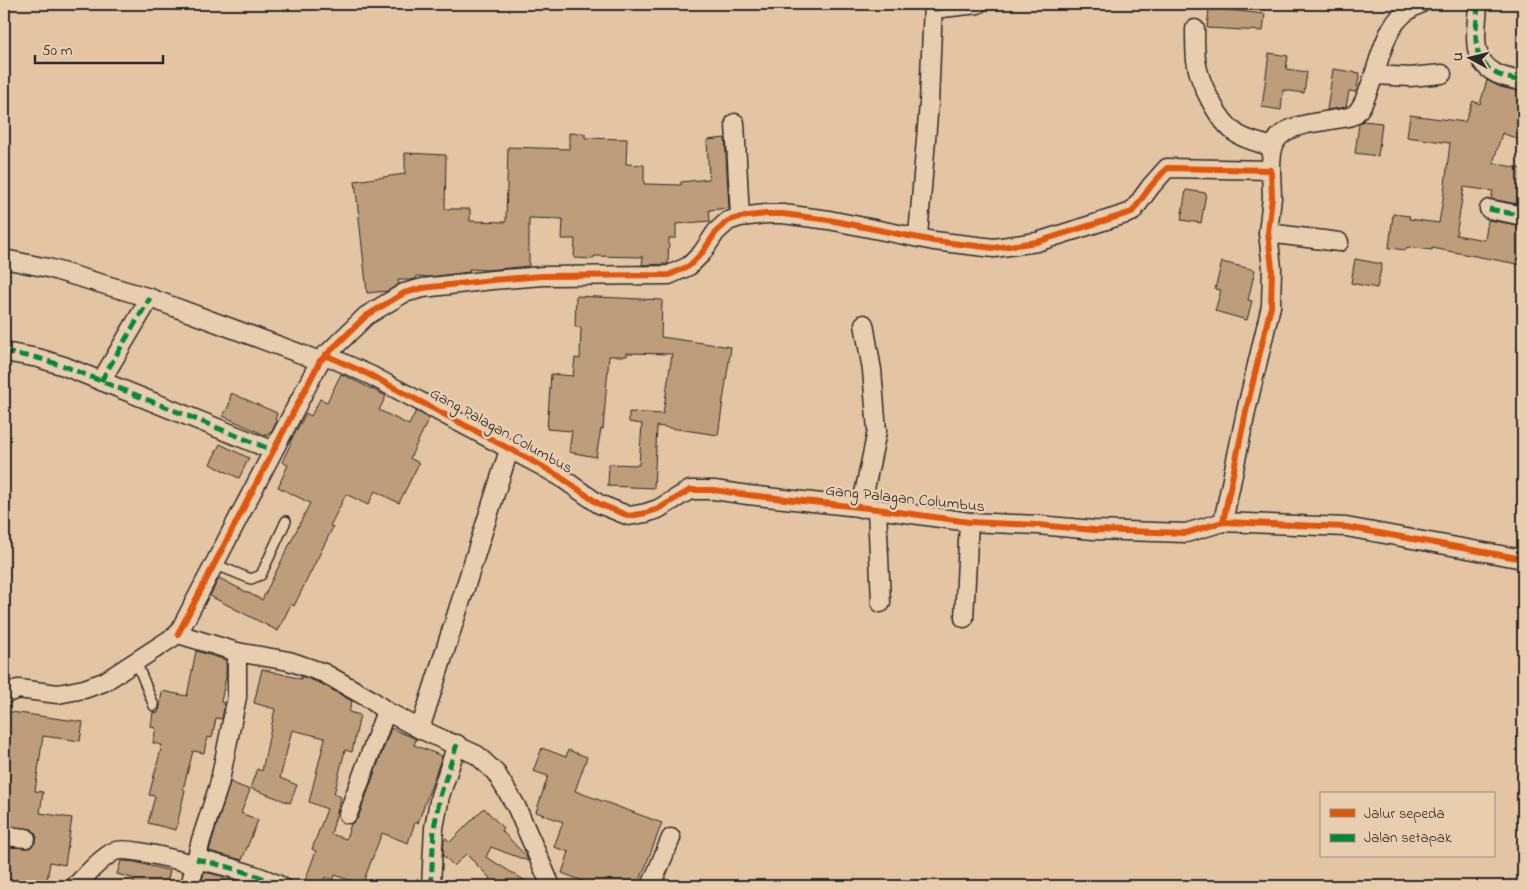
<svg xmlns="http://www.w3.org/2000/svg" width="1527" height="890" font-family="'Indie Flower',sans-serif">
  <rect width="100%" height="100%" fill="#e3c4a3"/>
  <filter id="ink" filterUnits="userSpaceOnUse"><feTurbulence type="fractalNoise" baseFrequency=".02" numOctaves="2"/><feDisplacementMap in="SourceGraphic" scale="10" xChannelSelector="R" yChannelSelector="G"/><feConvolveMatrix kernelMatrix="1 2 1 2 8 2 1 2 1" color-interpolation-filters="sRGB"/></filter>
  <g filter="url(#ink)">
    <!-- building -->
    <g fill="#be9d7a" stroke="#2b2b2b">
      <polygon points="1209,8 1265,14 1263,31 1207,28"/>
      <polygon points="1269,53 1288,56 1286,69 1307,72 1304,93 1283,90 1281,110 1262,107"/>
      <polygon points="1333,69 1360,73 1356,92 1349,91 1346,107 1327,110"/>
      <polygon points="1487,80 1500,87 1523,92 1523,141 1502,133 1493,163 1523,169 1523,205 1491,199 1493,191 1464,187 1456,235 1485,240 1488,220 1523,226 1523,265 1432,248 1432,250 1407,247 1406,250 1389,248 1393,214 1410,216 1409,219 1439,223 1444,193 1450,143 1407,137 1410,115 1465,122 1473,101 1480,104"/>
      <polygon points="1363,121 1382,123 1378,156 1355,153 1359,124"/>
      <polygon points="569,133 585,134 585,138 627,139 626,164 644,165 644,184 681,185 681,182 709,179 707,140 725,138 729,208 709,210 710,221 676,224 676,238 669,238 668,264 667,264 642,265 643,257 594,256 594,259 574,258 575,239 562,239 563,219 529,218 529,266 487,270 469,269 469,272 429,277 416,276 416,279 410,280 398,280 399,284 388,291 367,293 355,181 405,174 405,153 446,155 445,209 470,209 470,221 506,222 508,147 569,149"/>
      <polygon points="1186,190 1206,193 1201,223 1181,220"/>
      <polygon points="1355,259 1382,264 1377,288 1351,283"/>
      <polygon points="1222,262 1255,270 1248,300 1252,301 1247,320 1215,311 1221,290 1215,289"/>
      <polygon points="576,296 662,300 661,337 731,347 718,435 657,426 654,488 608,486 609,464 639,465 642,424 629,422 629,412 663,414 672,354 627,353 627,356 609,356 603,429 601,429 596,457 569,452 572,431 547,429 551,374 573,376 575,358 580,359 581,327 575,327"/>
      <polygon points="341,374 386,396 379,410 409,425 416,411 429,418 410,458 419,463 399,503 375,491 368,505 346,494 330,526 333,527 294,606 291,604 278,631 210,596 219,578 262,600 310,503 278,487 288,465 282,462 291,443 290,442 306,413 311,416 320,399 327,402"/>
      <polygon points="231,393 277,413 275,420 277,421 271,433 269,432 267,436 223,416 229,405"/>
      <polygon points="220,444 249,458 239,478 210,464"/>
      <polygon points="196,651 226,660 226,677 221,702 225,703 222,719 216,718 212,738 207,737 204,753 193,751 183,789 185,790 176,830 148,823 155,796 149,795 162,745 153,743 156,728 151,727 153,712 158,713 160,707 162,691 187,696"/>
      <polygon points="262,669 301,679 301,676 320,683 352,701 349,712 360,715 352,752 345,750 334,794 341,797 331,834 346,839 351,824 358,818 391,728 416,739 414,745 442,756 418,823 415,822 408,843 382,833 362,885 335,875 333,880 325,877 322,886 303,886 316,851 312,849 327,809 309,802 325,738 292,730 280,778 297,785 290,803 250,788 257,769 262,771 275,709 254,703"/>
      <polygon points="4,711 83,722 80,741 43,736 35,791 43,792 40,813 72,818 65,865 50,862 46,886 4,885 4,847 30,848 34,844 37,838 35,833 32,829 4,826 4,760 8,731 4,731"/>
      <polygon points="542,748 566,757 568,750 587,757 575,791 662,823 638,886 590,886 591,884 562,873 569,852 554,847 563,822 536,812 548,776 533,771"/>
      <polygon points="230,782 250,790 241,813 258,820 242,860 209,851"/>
      <polygon points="484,808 503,828 501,830 526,856 528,861 491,847 486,857 534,886 486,886 490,878 466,854 454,866 443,855 444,841 446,838 450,842"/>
      <polygon points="121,861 135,862 170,871 166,886 133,886 135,879 117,874"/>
      <polygon points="204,872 226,877 238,881 236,886 201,886"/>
    </g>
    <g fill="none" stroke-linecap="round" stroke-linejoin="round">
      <!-- service casing -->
      <g stroke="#2b2b2b" stroke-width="12">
        <g id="service">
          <polyline points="214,564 251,579 261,575 286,521"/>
          <polyline points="136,661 154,706"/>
        </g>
      </g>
      <!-- minor casing -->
      <g stroke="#2b2b2b" stroke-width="21">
        <g id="minor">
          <path d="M1478 4C1477 30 1468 60 1497 74 1505 78 1515 79 1523 82"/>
          <polyline points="933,9 978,4"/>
          <path d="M1195 29C1195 39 1195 50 1196 60 1199 83 1218 121 1237 134 1248 141 1261 143 1273 147"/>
          <polyline points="1375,75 1410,77 1442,74"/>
          <polyline points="735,123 740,217"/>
          <path d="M1271 170C1271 161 1271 149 1276 141 1287 123 1318 123 1336 119 1343 118 1352 118 1357 112 1363 106 1366 96 1369 89 1382 57 1384 18 1420 4"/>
          <polyline points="1489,209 1523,216"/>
          <polyline points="1268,233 1339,242"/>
          <polyline points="918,236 929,103 933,4"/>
          <polyline points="4,259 48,268 150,298 320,361"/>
          <polyline points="4,352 38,358 64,366 272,450"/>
          <polyline points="325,355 370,375 538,464 559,476 599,504 629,516 646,513 658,509 690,490 714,490 748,495 877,509 969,522 1038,525 1094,530 1186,533 1223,522 1346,527 1523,559"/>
          <polyline points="101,381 150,298"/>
          <polyline points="861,508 877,431 872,370 864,324"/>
          <polyline points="877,509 881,603"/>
          <polyline points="964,618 969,522"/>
          <polyline points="178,634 320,361 366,316 404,293 423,288 492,280 543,276 669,275 689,266 702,253 716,232 728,221 740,217 766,214 783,214 829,220 934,241 994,248 1016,245 1037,242 1132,212 1151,186 1167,168 1271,170 1272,197 1268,233 1272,268 1271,306 1247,407 1223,522"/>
          <polyline points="4,694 18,689 58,694 84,689 104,682 178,634 237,652 289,661 324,673 370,699 386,711 420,729 477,755 496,773 516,806 551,886"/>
          <polyline points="420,729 509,450"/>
          <polyline points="348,814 386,711"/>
          <polyline points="4,836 26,838"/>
          <path d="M196 859C225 866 254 873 281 886"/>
          <path d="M75 886C87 875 98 860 113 852 125 845 179 861 194 864"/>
          <polyline points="190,886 201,840 219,785 237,697 237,652"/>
          <polyline points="431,886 434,828 440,796 457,744"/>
          <polyline points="651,886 671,838"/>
        </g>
      </g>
      <!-- service -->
      <use href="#service" stroke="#e8cdaf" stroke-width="9"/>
      <!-- minor -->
      <use href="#minor" stroke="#e8cdaf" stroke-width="18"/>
      <!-- quiet -->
      <g stroke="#00873e" stroke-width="5" stroke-dasharray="10 5" stroke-linecap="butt">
        <path d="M1478 4C1477 30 1468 60 1497 74 1505 78 1515 79 1523 82"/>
        <polyline points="933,9 978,4"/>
        <polyline points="1489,209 1523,216"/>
        <polyline points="4,352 38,358 64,366 272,450"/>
        <polyline points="101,381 150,298"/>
        <path d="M196 859C225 866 254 873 281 886"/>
        <polyline points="190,885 194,886"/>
        <polyline points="431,886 434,828 440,796 457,744"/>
      </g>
      <!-- cycleway casing -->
      <g stroke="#e8cdaf" stroke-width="9">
        <g id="cycleway">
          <polyline points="325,355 370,375 538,464 559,476 599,504 629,516 646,513 658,509 690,490 714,490 748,495 877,509 969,522 1038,525 1094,530 1186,533 1223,522 1346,527 1523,559"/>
          <polyline points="178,634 320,361 366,316 404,293 423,288 492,280 543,276 669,275 689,266 702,253 716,232 728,221 740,217 766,214 783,214 829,220 934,241 994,248 1016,245 1037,242 1132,212 1151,186 1167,168 1271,170 1272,197 1268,233 1272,268 1271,306 1247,407 1223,522"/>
        </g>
      </g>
      <!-- cycleway -->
      <use href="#cycleway" stroke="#df570e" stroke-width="6"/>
    </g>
  </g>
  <g text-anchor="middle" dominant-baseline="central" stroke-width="5" stroke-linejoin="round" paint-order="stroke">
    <!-- street labels -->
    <g font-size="16" fill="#2b2b2b" stroke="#e8cdaf">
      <text transform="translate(501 431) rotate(29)">Gang Palagan Columbus</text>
      <text transform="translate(905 499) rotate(6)">Gang Palagan Columbus</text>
    </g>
  </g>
  <!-- margin -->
  <rect width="1527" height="890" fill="none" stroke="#e8cdaf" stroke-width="20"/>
  <rect x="10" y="10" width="1507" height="870" fill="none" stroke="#2b2b2b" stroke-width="2" filter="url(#ink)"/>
  <!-- legend -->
  <rect x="1320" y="792" width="175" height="65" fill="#e8cdaf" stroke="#9c8c7a"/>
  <rect x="1330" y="809" width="25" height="8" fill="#df570e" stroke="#9c8c7a"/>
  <text x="1364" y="818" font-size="15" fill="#2b2b2b">Jalur sepeda</text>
  <rect x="1330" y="834" width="25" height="8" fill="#00873e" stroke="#9c8c7a"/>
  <text x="1364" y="842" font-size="15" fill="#2b2b2b">Jalan setapak</text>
  <!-- north arrow -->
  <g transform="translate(1470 58) rotate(277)" stroke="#e8cdaf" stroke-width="4" paint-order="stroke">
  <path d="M0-4L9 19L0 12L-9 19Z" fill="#2b2b2b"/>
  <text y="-8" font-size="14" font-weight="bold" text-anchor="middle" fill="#2b2b2b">U</text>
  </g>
  <!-- scale -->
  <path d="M35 55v8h128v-8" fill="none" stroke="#2b2b2b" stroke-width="2.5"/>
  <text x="42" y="55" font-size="15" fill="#2b2b2b" stroke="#e8cdaf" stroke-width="4" paint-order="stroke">50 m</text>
</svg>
